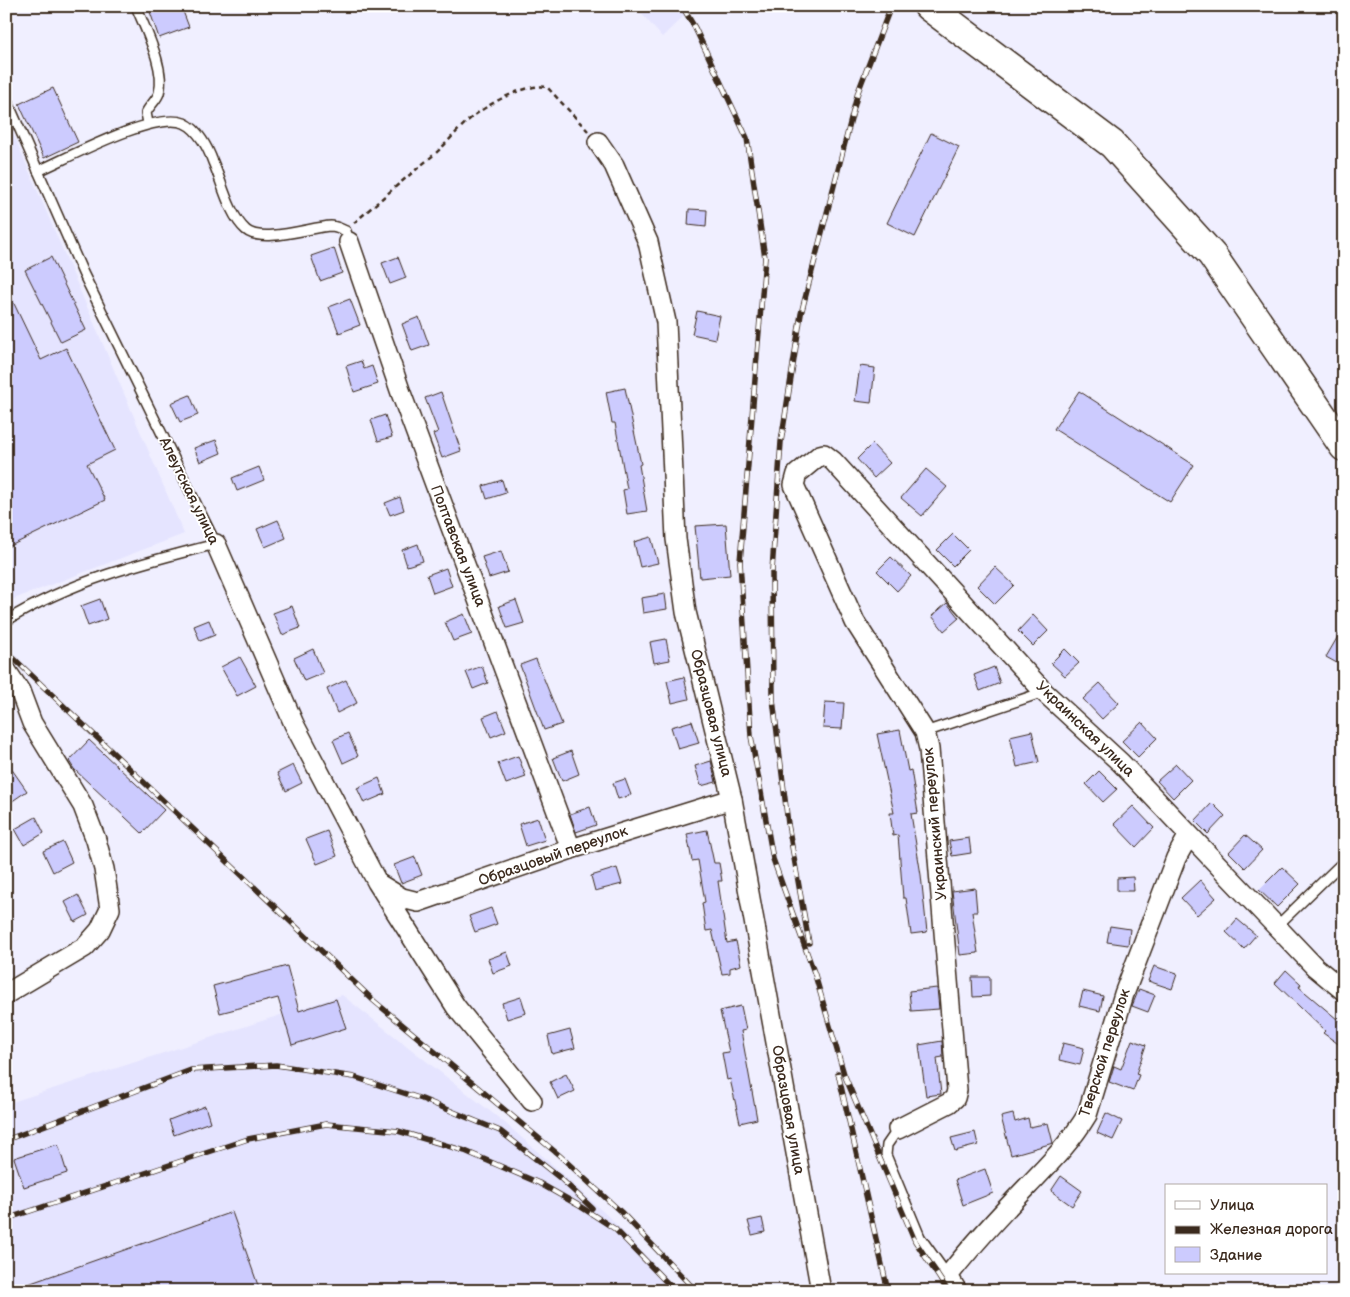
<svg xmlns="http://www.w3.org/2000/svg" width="1350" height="1297" font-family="'Balsamiq Sans',sans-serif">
  <rect width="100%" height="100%" fill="#f0efff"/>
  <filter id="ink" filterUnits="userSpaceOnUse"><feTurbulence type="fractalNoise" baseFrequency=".02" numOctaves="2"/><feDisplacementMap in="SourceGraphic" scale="10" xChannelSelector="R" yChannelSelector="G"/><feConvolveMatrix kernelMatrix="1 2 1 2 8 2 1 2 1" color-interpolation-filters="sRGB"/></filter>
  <g filter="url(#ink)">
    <!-- built -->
    <g fill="#e5e4ff">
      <polygon points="635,6 694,6 662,37"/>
      <polygon points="6,117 184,534 6,602"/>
      <polygon points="342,995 505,1123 554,1166 611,1219 679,1291 6,1291 6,1104"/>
    </g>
    <!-- building -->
    <g fill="#cccbfe" stroke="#3b2a1e">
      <polygon points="148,6 181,6 189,27 159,38"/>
      <polygon points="53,88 78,142 44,158 19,104"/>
      <polygon points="931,133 959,147 915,237 887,223"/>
      <polygon points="689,209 707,210 706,227 688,225"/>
      <polygon points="334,248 342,273 320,281 311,256"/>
      <polygon points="51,257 86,330 61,342 25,270"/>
      <polygon points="398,257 406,278 390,284 382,263"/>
      <polygon points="6,287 41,360 66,348 115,450 87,464 105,500 6,548"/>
      <polygon points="350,299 360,325 339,333 329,307"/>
      <polygon points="697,311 720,316 715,339 692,334"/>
      <polygon points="419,317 429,345 412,351 402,324"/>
      <polygon points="361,361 364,369 372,366 378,384 354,392 346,366"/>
      <polygon points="860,366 875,368 871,403 855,401"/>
      <polygon points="625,388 641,464 639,465 647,511 627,514 623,490 627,489 615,423 612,423 606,392"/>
      <polygon points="1079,391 1194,465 1170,502 1054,429"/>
      <polygon points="441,392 461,451 442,458 433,434 438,432 425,398"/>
      <polygon points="190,395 198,415 180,422 171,403"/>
      <polygon points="385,415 392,437 378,441 371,420"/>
      <polygon points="216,440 221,453 200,462 194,448"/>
      <polygon points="872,444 890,463 874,478 857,459"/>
      <polygon points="259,467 264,480 237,491 232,478"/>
      <polygon points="926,469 947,487 922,516 901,498"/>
      <polygon points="502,480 506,493 487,499 483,486"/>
      <polygon points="400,497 404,510 390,515 385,503"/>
      <polygon points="278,520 286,538 265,547 257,529"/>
      <polygon points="726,524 730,575 700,578 695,526"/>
      <polygon points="953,534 969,550 953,566 937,550"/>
      <polygon points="651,537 658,563 640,567 634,542"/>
      <polygon points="418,544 423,561 407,566 402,550"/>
      <polygon points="501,551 508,572 489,578 482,557"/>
      <polygon points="891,557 911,576 897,591 877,571"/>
      <polygon points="995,567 1014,585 995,604 977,586"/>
      <polygon points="446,568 452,586 433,593 427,575"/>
      <polygon points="665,594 667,609 643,613 641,598"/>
      <polygon points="100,599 107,619 88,626 81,606"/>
      <polygon points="516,600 524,623 507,628 499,606"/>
      <polygon points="947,603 959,618 944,631 932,616"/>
      <polygon points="292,606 300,628 282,635 273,613"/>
      <polygon points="464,614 472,634 453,641 445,622"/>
      <polygon points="1033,615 1048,631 1033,646 1018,631"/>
      <polygon points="209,620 215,635 200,641 194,626"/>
      <polygon points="1344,626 1344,667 1326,657"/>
      <polygon points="666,639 670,660 654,663 650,642"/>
      <polygon points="313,649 323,673 304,681 294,658"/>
      <polygon points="1065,649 1079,663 1065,676 1051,663"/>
      <polygon points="240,657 256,686 237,696 221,667"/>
      <polygon points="536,659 562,724 544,730 520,665"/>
      <polygon points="482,666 488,683 473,689 466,672"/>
      <polygon points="994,667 1000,683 980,691 974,675"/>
      <polygon points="684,677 689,699 672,703 667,681"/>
      <polygon points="346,680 357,703 337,713 327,689"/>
      <polygon points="1100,683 1119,703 1102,719 1083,699"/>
      <polygon points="825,702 844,703 842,729 823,728"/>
      <polygon points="498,711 506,731 491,737 483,717"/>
      <polygon points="692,721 699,743 678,749 671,727"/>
      <polygon points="1142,722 1157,738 1138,757 1122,741"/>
      <polygon points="900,730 908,771 911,770 918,813 911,814 921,875 927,932 911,934 906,898 903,898 898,835 893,836 890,813 894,813 877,734"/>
      <polygon points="1032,731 1039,762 1017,767 1010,736"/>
      <polygon points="348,733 358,756 343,763 333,740"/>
      <polygon points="89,740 164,810 142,833 74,769 69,761"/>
      <polygon points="571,751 579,774 562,781 553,758"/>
      <polygon points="518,756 526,777 506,784 498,763"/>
      <polygon points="6,761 27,791 11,802 6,795"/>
      <polygon points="711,761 716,782 701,786 695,766"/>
      <polygon points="1176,764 1191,780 1173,798 1157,781"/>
      <polygon points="293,765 302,783 286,791 277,773"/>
      <polygon points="1099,771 1117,789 1103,802 1086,784"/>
      <polygon points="379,778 385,794 364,803 357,788"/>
      <polygon points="625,779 631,795 618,799 613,783"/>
      <polygon points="1212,803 1225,816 1208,834 1195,821"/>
      <polygon points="1133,806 1154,828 1136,847 1114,824"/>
      <polygon points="590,807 596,825 576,832 570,814"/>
      <polygon points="36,817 44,833 24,845 15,829"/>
      <polygon points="538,818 545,840 526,846 519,824"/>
      <polygon points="707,830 714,863 719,863 722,881 718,881 727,943 736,941 741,965 730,968 730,973 722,974 712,930 706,931 702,903 705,902 698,860 692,861 687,834"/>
      <polygon points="327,831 337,856 317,864 306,839"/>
      <polygon points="1245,835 1262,850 1245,868 1229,852"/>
      <polygon points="969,838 971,853 952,856 949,841"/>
      <polygon points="63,842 72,862 53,872 43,851"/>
      <polygon points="415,857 422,875 401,883 394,865"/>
      <polygon points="1282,867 1300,884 1277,907 1259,890"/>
      <polygon points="617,868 622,884 595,891 591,876"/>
      <polygon points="1133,877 1134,891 1117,891 1117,878"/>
      <polygon points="1200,880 1216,898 1197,915 1181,898"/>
      <polygon points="975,888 977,912 972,912 978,953 960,955 952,891"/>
      <polygon points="78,895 88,915 75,922 65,902"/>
      <polygon points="491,908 497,924 475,932 469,916"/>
      <polygon points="1237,919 1256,935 1244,949 1226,932"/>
      <polygon points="1110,926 1130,929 1128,945 1107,942"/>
      <polygon points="507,952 512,966 493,973 488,959"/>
      <polygon points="287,966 299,1011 336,999 346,1028 292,1045 278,998 220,1013 213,986"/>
      <polygon points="1154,966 1177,974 1172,989 1148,981"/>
      <polygon points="1286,970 1301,984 1299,987 1344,1025 1344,1048 1323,1033 1325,1031 1275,983"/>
      <polygon points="972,977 990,977 990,996 973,997"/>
      <polygon points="937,988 939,1009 911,1011 909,991"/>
      <polygon points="1139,989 1155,995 1148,1012 1132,1006"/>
      <polygon points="1083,991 1103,996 1100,1011 1079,1006"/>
      <polygon points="521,997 526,1013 507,1019 502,1003"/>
      <polygon points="741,1006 746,1030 741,1031 757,1119 740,1123 730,1079 727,1080 722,1053 729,1052 720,1011"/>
      <polygon points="570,1030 575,1048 552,1054 548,1036"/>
      <polygon points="1132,1040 1146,1045 1136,1074 1139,1075 1133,1091 1109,1082 1114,1066 1121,1069"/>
      <polygon points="942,1041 943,1057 937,1058 941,1094 926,1096 919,1045"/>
      <polygon points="1063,1043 1084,1048 1080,1065 1059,1060"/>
      <polygon points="566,1074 575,1091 558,1099 550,1082"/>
      <polygon points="205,1106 210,1122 174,1135 169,1120"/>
      <polygon points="1106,1113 1122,1121 1113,1140 1097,1133"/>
      <polygon points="1013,1114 1015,1122 1028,1118 1030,1127 1048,1123 1053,1143 1011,1155 1001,1117"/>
      <polygon points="975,1132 978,1145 955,1151 951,1138"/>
      <polygon points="58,1144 67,1173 24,1187 14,1158"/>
      <polygon points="985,1169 993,1193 963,1205 955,1180"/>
      <polygon points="1061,1176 1082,1191 1072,1206 1051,1191"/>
      <polygon points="232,1212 260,1291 15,1291 14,1289"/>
      <polygon points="762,1218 765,1232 752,1235 748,1221"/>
    </g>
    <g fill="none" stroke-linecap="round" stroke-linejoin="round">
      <!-- lane casing -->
      <g stroke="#3b2a1e" stroke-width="12">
        <g id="lane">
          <path d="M136 6C145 29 166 69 159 93 157 100 149 106 146 113L148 123"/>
          <path d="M6 98 83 273 216 544C144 562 70 581 6 621"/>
          <path d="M38 171C68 158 154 111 184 123 198 129 208 148 213 162 222 182 229 215 246 230 262 244 311 227 331 226 336 226 341 229 346 231L349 242"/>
          <polyline points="925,732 1044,692"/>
          <polyline points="1277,926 1344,861"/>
          <polyline points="898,1129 887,1145 886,1155 920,1237 948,1276"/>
        </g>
      </g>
      <!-- street casing -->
      <g stroke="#3b2a1e" stroke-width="22">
        <g id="street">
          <polyline points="598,142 614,165 648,242 666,322 676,539 686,612 732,799 821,1291"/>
          <polyline points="349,242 401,393 571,849"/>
          <polyline points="216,544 294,724 377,882 456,1007 532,1101"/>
          <polyline points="6,670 20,691 32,723 83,806 96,840 104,869 110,909 100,930 85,947 6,994"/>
          <polyline points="379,884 402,898 418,902 571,849 732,799"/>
          <polyline points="898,1129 949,1103 955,1098 957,1090 929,749 925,732 855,622 794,485 797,474 820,455 824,454 833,461 1044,692 1121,763 1315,967 1344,991"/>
          <path d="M957 1291 948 1276C973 1244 1000 1215 1028 1186 1049 1164 1071 1142 1087 1115L1124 994 1176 858 1189 835"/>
        </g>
      </g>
      <!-- primary casing -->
      <g stroke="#3b2a1e" stroke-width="31">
        <polyline id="primary" points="928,6 1112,144 1212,255 1344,447"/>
      </g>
      <!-- path -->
      <path stroke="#3b2a1e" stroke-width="2.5" stroke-dasharray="5 4" stroke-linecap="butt" d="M354 223C381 199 408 176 436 153 448 142 458 129 471 118 488 104 526 83 547 87L588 131"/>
      <!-- lane -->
      <use href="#lane" stroke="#fff" stroke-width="9"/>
      <!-- street -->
      <use href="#street" stroke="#fff" stroke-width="19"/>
      <!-- primary -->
      <use href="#primary" stroke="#fff" stroke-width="28"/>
      <!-- rail casing -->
      <g stroke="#3b2a1e" stroke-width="5.5">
        <g id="rail">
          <polyline points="682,6 695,28 747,138 765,258 740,562 751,736 773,859 815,975 844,1074 915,1241 948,1291"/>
          <polyline points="6,651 374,1001 559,1155 621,1212 696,1291"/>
          <polyline points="809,943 788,824 773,699 772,571 781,442 801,314 858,92 891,6"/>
          <polyline points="838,1073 888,1291"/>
          <polyline points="6,1140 191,1070 276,1065 354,1077 422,1099 500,1131 560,1178 592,1208"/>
          <polyline points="6,1219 248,1139 326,1124 398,1131 465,1151 539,1183 578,1205 615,1229 675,1291"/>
        </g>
      </g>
      <!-- rail -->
      <use href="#rail" stroke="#fff" stroke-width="4" stroke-dasharray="11" stroke-linecap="butt"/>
    </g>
  </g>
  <g text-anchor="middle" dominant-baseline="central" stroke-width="4" stroke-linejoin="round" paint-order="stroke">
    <!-- street labels -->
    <g font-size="15" fill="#3b2a1e" stroke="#fff">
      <text transform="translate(189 491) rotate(64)">Алеутская улица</text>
      <text transform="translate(458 546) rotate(69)">Полтавская улица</text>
      <text transform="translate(711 713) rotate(76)">Образцовая улица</text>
      <text transform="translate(1085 729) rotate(44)">Украинская улица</text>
      <text transform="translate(935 824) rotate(-95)">Украинский переулок</text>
      <text transform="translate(553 856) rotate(-19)">Образцовый переулок</text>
      <text transform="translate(1105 1053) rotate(-72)">Тверской переулок</text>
      <text transform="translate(788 1110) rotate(80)">Образцовая улица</text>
    </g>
  </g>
  <!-- margin -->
  <rect width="1350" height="1297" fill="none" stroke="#fff" stroke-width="25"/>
  <rect x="12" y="12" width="1325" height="1272" fill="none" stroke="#3b2a1e" stroke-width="2" filter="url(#ink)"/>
  <!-- legend -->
  <rect x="1165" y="1184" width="162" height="90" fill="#ffffff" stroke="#b1aaa5"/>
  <rect x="1175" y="1201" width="25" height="8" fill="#ffffff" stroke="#b1aaa5"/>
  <text x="1210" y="1210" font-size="15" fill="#3b2a1e">Улица</text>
  <rect x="1175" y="1226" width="25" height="8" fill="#3b2a1e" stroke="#b1aaa5"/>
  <text x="1210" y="1234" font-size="15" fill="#3b2a1e">Железная дорога</text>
  <rect x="1175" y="1247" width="25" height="15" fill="#cccbfe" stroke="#b1aaa5"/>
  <text x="1210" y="1260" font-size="15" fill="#3b2a1e">Здание</text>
</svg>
